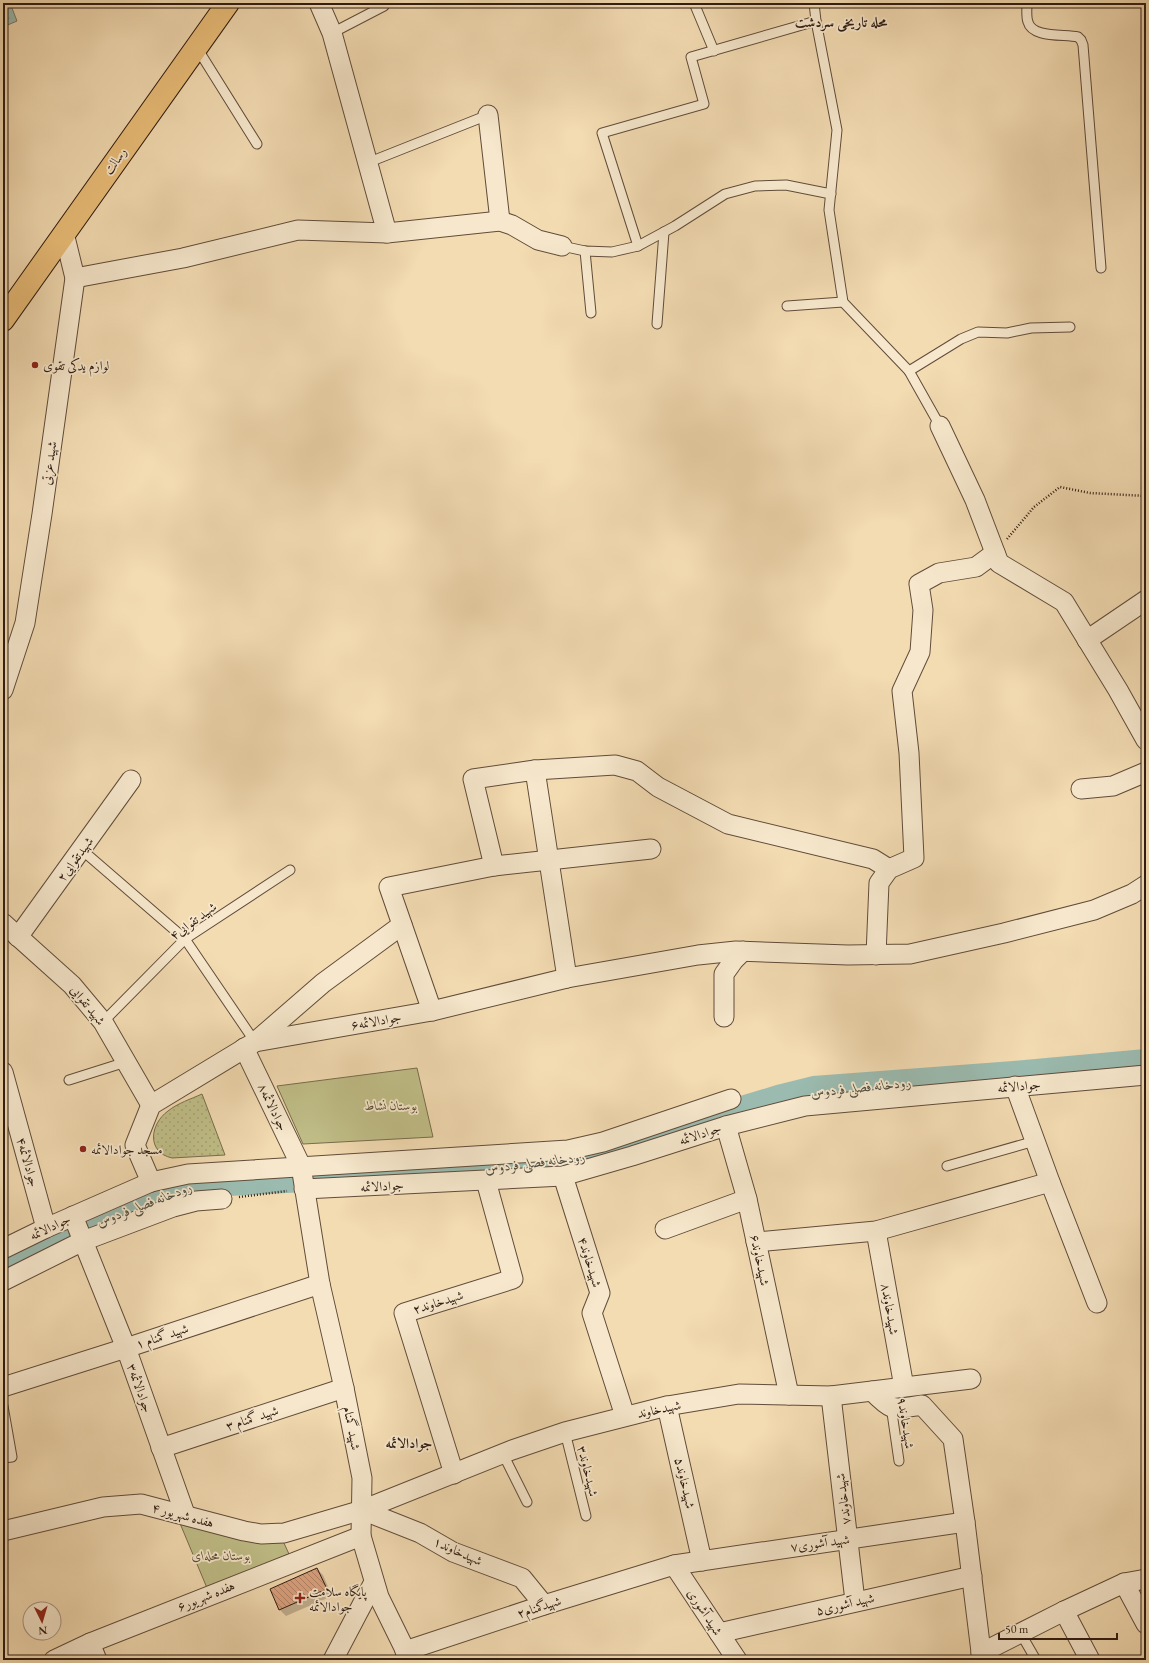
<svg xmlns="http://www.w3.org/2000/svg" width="1149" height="1663" font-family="'EB Garamond',Amiri,serif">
  <defs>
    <pattern id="grass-dots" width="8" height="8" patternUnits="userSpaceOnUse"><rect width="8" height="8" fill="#c0be88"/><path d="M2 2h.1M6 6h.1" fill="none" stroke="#a5a374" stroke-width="1.8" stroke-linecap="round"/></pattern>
    <pattern id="water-ripples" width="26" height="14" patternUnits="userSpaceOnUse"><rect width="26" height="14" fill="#9bbbb0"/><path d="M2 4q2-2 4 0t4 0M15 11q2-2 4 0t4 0" fill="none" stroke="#86a096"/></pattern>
    <pattern id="building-back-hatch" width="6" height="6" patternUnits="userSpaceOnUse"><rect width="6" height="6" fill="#dba27f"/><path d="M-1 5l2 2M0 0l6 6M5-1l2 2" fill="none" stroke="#b28367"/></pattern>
  </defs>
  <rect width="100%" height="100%" fill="#f3dbb2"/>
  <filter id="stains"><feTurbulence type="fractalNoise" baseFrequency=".005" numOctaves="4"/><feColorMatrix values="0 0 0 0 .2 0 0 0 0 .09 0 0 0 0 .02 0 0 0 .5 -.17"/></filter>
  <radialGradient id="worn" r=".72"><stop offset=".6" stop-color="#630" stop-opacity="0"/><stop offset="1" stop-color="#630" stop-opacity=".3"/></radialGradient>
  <!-- grass -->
  <path fill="url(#grass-dots)" stroke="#786d4d" d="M202 1094 225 1155 172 1158C146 1152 150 1124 168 1111 178 1103 191 1099 202 1094Z"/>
  <!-- green -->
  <g fill="#c0be88" stroke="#786d4d">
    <polygon points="417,1068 433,1137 303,1144 277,1086"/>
    <polygon points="179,1521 283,1541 289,1554 207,1588"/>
  </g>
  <!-- water -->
  <polygon fill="url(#water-ripples)" stroke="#707b71" points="3,3 10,3 17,21 3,27"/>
  <!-- shadow -->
  <polygon fill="#0003" points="317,1569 323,1575 332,1596 286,1616 280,1610 271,1589"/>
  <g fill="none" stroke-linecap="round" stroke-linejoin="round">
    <!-- river -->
    <path stroke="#9bbbb0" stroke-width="28" d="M3 1267C64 1238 126 1204 191 1184L490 1168 580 1159 782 1098 814 1090 1014 1075 1146 1063"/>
  </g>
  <!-- building -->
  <polygon fill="url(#building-back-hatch)" stroke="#2f1c12" points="317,1568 327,1589 279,1610 270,1589"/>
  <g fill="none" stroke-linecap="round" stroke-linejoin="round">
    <!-- service casing -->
    <g stroke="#604c3a" stroke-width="11">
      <g id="service">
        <polyline points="694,3 714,51"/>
        <polyline points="814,3 816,21 837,130 829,210 843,302 909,371 940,426"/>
        <path d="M1027 3C1027 9 1026 17 1028 22 1032 38 1064 34 1078 37L1081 40 1083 45 1101 268"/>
        <polyline points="332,33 384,6"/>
        <polyline points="197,48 257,144"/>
        <polyline points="367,163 488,115"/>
        <polyline points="562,246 585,251 612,252 638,246 675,226 725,194 755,186 786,185 831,194"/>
        <polyline points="638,246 602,133 704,104 691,57 816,21"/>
        <polyline points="585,251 591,313"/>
        <polyline points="787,306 843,302"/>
        <polyline points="657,324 664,232"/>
        <polyline points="909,371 961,339 978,332 1007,333 1031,328 1070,327"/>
        <polyline points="82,850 185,939 255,1042"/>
        <polyline points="103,1022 185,939 290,870"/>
        <polyline points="69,1080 126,1062"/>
        <polyline points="947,1166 1035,1141"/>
        <polyline points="3,1406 12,1457 3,1458"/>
        <polyline points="891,1406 899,1461"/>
        <polyline points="565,1432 586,1516"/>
        <polyline points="503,1454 527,1502"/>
        <polyline points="1021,1634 1036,1660"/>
      </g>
    </g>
    <!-- minor casing -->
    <g stroke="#604c3a" stroke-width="21">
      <g id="minor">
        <polyline points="319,3 332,33 387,233"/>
        <polyline points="488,115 500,221"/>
        <polyline points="75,278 183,258 298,230 387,233 500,221 512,225 538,240 562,246"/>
        <polyline points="940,426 975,500 999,563 1064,602 1118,690 1146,740"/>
        <polyline points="1087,640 1146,600"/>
        <polyline points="3,690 25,623 42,514 75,278 64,233"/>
        <polyline points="535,770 567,978"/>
        <polyline points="1081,789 1113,786 1146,772"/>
        <polyline points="494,866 473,779 535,770 615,765 637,771 658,787 728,824 873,859 889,869"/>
        <polyline points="3,923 72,985 103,1022 151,1105"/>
        <polyline points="18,937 131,780"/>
        <polyline points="876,955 879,883 889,869 914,858 909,753 902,691 920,652 923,610 919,584 939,573 976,567 995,553"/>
        <polyline points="432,1011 389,887 494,866 651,849"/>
        <polyline points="724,1017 724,974 734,960 743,951"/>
        <polyline points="255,1042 323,983 402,925"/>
        <polyline points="244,1048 301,1166 320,1284 344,1388 362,1478 361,1536 379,1597 410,1660"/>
        <polyline points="3,1072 46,1228"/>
        <polyline points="1015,1086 1050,1182 1097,1303"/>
        <polyline points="726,1126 747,1199 789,1395"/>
        <polyline points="563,1176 600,1293 592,1313 625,1416"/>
        <polyline points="151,1182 135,1145 151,1105 255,1042 432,1011 567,978 698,955 736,951 848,955 910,954 1004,933 1094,910 1132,894 1146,885"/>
        <polyline points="304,1189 563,1176 632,1156 726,1126 805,1106 1146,1075"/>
        <polyline points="73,1216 126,1348 185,1514"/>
        <polyline points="665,1229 747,1199"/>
        <polyline points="876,1231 904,1387"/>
        <polyline points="756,1242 876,1231 1050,1182"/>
        <polyline points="3,1249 46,1228 151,1182 188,1174 568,1150 603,1142 731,1099"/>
        <polyline points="3,1281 83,1241 173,1207 196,1201 222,1199"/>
        <polyline points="3,1387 126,1348 320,1284"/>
        <path d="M872 1391C893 1413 893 1409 922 1405L953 1439 965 1522 982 1660"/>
        <polyline points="831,1396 855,1601"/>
        <polyline points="667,1406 702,1561"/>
        <polyline points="161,1448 344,1388"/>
        <polyline points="454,1474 404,1313 513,1279 486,1181"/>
        <polyline points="362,1510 420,1533 453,1552 522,1578 544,1605"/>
        <polyline points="3,1531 103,1507 141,1504 244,1531 261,1534 284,1533 362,1510 512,1450 565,1432 667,1406 739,1394 831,1396 971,1379"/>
        <polyline points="674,1565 737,1660"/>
        <polyline points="1124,1583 1146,1624"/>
        <polyline points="1064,1611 1090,1660"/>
        <polyline points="719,1633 972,1576"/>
        <polyline points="90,1643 97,1660"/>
        <polyline points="405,1651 544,1605 674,1565 965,1522"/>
        <polyline points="981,1653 1064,1611 1124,1583 1146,1579"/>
        <polyline points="54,1660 90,1643 361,1536"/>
        <polyline points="333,1660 374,1582"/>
      </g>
    </g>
    <!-- primary casing -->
    <g stroke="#2f1c12" stroke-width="24">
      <polyline id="primary" points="3,320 228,3"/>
    </g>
    <!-- path -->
    <g stroke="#2f1c12" stroke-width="2.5" stroke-dasharray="1 2" stroke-linecap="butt">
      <polyline points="1007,539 1034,507 1060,487 1090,493 1146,496"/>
      <polyline points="239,1197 287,1191"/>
    </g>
    <!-- service -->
    <use href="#service" stroke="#f7e8cd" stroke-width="9"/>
    <!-- minor -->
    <use href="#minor" stroke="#f7e8cd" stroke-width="19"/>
    <!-- primary -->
    <use href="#primary" stroke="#eabe79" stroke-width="22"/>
  </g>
  <!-- markers -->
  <g fill="#8f2418" stroke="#f7e8cd" stroke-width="1.5">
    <circle cx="35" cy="365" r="4"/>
    <circle cx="83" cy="1149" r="4"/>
    <path d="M298 1592h4v4h4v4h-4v4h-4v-4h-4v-4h4z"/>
  </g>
  <g text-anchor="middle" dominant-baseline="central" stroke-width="3.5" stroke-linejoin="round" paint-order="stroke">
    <!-- street labels -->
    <g font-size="13" fill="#2f1c12" stroke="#f7e8cd">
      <text transform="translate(115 161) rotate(-55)">رسالت</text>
      <text transform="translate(49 463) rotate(-82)">شهید عزتی</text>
      <text transform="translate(75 859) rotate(-54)">شهیدتقوایی۲</text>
      <text transform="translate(193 921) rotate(-36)">شهید تقوایی۴</text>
      <text transform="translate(88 1005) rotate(51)">شهید تقوایی</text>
      <text transform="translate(376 1021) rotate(-10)">جوادالائمه۶</text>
      <text transform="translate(1019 1086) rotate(-5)">جوادالائمه</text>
      <text transform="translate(273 1107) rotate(64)">جوادالائمه۸</text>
      <text transform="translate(700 1134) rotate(-18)">جوادالائمه</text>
      <text transform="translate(28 1162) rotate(74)">جوادالائمه۴</text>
      <text transform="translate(382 1186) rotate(-3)">جوادالائمه</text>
      <text transform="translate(50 1227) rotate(-25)">جوادالائمه</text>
      <text transform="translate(760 1260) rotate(78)">شهیدخاوند۶</text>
      <text transform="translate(590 1262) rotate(73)">شهیدخاوند۴</text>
      <text transform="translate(438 1302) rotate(-17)">شهیدخاوند۲</text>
      <text transform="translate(890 1309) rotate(80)">شهیدخاوند۸</text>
      <text transform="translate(162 1336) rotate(-18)">شهید گمنام ۱</text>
      <text transform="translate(140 1388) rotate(70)">جوادالائمه۳</text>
      <text transform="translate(659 1409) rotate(-12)">شهیدخاوند</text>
      <text transform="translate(252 1418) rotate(-18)">شهید گمنام ۳</text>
      <text transform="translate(906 1423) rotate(81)">شهیدخاوند۹</text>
      <text transform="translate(352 1428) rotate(79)">شهید گمنام</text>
      <text transform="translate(588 1471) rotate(76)">شهیدخاوند۳</text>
      <text transform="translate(685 1483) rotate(77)">شهیدخاوند۵</text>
      <text transform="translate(843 1499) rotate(-97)">شهیدخاوند۷</text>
      <text transform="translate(183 1515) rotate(15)">هفده شهریور ۴</text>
      <text transform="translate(820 1543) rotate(-8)">شهید آشوری۷</text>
      <text transform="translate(458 1551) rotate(24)">شهیدخاوند۱</text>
      <text transform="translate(206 1596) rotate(-22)">هفده شهریور۶</text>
      <text transform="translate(845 1604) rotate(-13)">شهید آشوری۵</text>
      <text transform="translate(539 1607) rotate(-18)">شهیدگمنام۲</text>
      <text transform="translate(705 1612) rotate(57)">شهید آشوری</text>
    </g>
    <!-- poi labels -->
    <g font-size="13" fill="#2f1c12" stroke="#f7e8cd" text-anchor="start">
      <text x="43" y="365">لوازم یدکی تقوی</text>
      <text x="91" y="1149">مسجد جوادالائمه</text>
      <text x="309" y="1591">پایگاه سلامت<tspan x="309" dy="15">جوادالائمه</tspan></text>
    </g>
    <!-- park labels -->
    <g font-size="13" font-style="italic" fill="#5a4d35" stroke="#f7e8cd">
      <text x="391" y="1105">بوستان نشاط</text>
      <text x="221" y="1555">بوستان محله‌ای</text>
    </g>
    <!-- neighbourhood labels -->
    <g font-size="14" font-weight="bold" fill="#2f1c12" stroke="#f7e8cd">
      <text x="841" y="22">محله تاریخی سردشت</text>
      <text x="409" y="1443">جوادالائمه</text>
    </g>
    <!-- water labels -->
    <g font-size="14" font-style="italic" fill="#4f4c41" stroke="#f7e8cd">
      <text transform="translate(861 1087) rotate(-6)">رودخانه فصلی فردوس</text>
      <text transform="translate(535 1162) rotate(-7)">رودخانه فصلی فردوس</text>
      <text transform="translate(144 1204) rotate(-21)">رودخانه فصلی فردوس</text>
    </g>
  </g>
  <!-- margin -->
  <rect width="1149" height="1663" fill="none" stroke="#f3dbb2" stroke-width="16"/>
  <rect x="4" y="4" width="1141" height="1655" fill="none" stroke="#2f1c12" stroke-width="2"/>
  <rect x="8" y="8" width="1133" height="1647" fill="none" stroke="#2f1c12"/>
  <!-- north arrow -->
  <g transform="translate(42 1621) rotate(175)"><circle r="19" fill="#f7e8cd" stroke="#a79682"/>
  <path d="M0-3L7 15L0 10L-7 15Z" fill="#8f2418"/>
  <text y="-6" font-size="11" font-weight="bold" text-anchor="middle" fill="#2f1c12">N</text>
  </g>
  <!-- scale -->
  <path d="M999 1633v6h118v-6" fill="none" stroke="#2f1c12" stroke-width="2"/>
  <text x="1005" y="1633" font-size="12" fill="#2f1c12" stroke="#f7e8cd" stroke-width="3" paint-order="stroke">50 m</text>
  <rect width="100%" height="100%" filter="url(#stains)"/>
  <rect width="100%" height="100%" fill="url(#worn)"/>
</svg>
